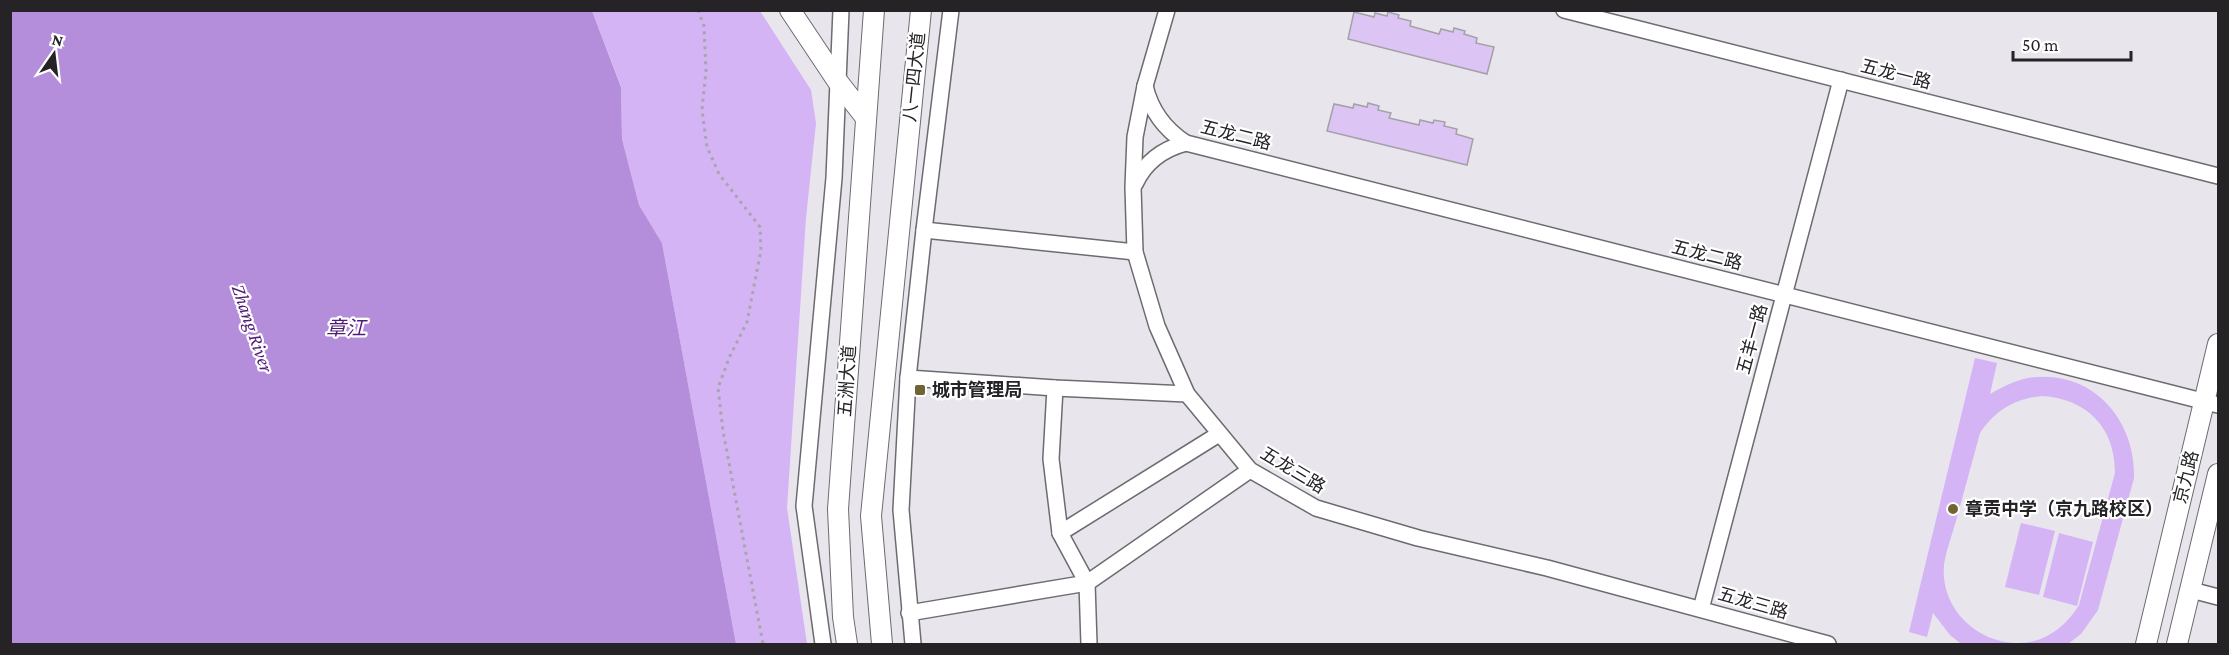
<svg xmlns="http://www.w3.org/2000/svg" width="2229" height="655" font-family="'Crimson Pro','Noto Sans SC',serif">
  <rect width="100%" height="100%" fill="#e9e5ed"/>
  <!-- green -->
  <g fill="#d4b4f5" fill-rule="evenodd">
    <polygon points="592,11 760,11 811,90 816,123 806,218 787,508 807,644 736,644 662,243 639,205 622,139 621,86"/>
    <path d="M1975 358 1997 363 1990 394C2002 387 2014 381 2028 378 2091 368 2136 419 2134 478L2098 610 2081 634 2068 644H1961L1950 635 1933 613 1927 637 1909 632ZM2042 396C2087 399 2115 427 2115 473L2079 605C2065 628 2043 644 2016 643 1975 642 1940 607 1944 565 1946 551 1952 535 1956 521 1964 492 1972 462 1980 433 1996 410 2014 399 2042 396Z"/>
    <polygon points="2021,523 2055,531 2039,595 2005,587"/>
    <polygon points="2059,533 2093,542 2077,606 2043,597"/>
  </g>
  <!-- water -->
  <polygon fill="#b58edb" points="10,11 592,11 621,87 622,139 639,205 662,243 736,644 11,644"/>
  <!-- building -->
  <g fill="#dcc5f5" stroke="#a3a0a7" stroke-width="1.5">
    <polygon points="1354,12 1374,17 1375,13 1387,16 1388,12 1399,15 1398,18 1411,21 1410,26 1439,34 1441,29 1453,32 1454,28 1465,31 1464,34 1477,38 1476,43 1494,47 1487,74 1348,39"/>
    <polygon points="1368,103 1379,106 1378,110 1391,113 1389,118 1419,125 1420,120 1433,123 1434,120 1445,122 1444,126 1457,129 1456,134 1473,139 1467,165 1327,131 1334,104 1353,108 1354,104 1367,107"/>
  </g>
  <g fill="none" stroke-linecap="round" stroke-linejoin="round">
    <!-- minor casing -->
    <g stroke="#6d6a71" stroke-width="18">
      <g id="minor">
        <polyline points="1167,10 1145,86 1135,137 1133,187 1135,252 1157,326 1187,394 1250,470 1316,508 1418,538 1547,568 1828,644"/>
        <polyline points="1564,10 2218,176"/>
        <path d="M1145 86C1151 111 1164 129 1186 143L2218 405"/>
        <path d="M1135 184C1145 162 1163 149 1186 143"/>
        <polyline points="924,230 1135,252"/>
        <polyline points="908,378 1055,388 1187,394"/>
        <polyline points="1055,388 1051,459 1060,533 1087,583 1089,644"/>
        <polyline points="1060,533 1219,434"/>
        <polyline points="2191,590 2218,597"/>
        <polyline points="1701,609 1841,80"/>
        <polyline points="909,613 1087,583 1250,470"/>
        <polyline points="823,644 804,506 834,178 841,10"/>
        <polyline points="913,644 901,510 908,378 924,230 951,10"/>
      </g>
    </g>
    <!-- major casing -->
    <g stroke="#6d6a71" stroke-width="22">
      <g id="major">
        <polyline points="790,10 838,82 866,118"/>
        <polyline points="847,644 843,617 838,509 874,10"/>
        <polyline points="882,644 871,516 921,10"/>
        <polyline points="2146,644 2218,344"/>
        <polyline points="2177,644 2218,474"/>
      </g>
    </g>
    <!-- path -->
    <polyline stroke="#a8a5ab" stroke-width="3" stroke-dasharray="3 4.5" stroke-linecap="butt" points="698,10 704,26 706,71 702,110 707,147 719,174 760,227 761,250 747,322 729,358 718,388 723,431 763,644"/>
    <!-- minor -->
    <use href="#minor" stroke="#fff" stroke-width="15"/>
    <!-- major -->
    <use href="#major" stroke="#fff" stroke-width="20"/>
  </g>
  <!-- markers -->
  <g fill="#706532" stroke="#fff" stroke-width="2">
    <rect x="914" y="384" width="12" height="12" rx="3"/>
    <circle cx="1953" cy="509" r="6"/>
  </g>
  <g text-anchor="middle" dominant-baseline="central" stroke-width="4.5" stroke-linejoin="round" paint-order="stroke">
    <!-- street labels -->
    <g font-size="18" fill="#252326" stroke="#fff">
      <text transform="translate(1896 74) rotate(14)">五龙一路</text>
      <text transform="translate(914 77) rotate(-84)">八一四大道</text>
      <text transform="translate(1236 135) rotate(14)">五龙二路</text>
      <text transform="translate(1707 255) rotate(14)">五龙二路</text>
      <text transform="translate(1752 339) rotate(-75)">五羊一路</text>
      <text transform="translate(847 381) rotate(-86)">五洲大道</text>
      <text transform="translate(1293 470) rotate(31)">五龙三路</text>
      <text transform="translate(2186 477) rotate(-76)">京九路</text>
      <text transform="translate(1753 603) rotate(16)">五龙三路</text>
    </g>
    <!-- poi labels -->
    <g font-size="18" font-weight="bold" fill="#252326" stroke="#fff" text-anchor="start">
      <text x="932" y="390">城市管理局</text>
      <text x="1965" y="509">章贡中学（京九路校区）</text>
    </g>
    <!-- water labels -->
    <g font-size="20" font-style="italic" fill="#501b76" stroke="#fff">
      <text transform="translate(253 328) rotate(71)">Zhang River</text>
      <text x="346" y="328">章江</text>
    </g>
  </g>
  <!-- border -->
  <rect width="2229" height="655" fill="none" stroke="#252326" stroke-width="24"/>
  <!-- north arrow -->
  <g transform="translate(54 54) rotate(14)" stroke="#ffffff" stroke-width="4.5" paint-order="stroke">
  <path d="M0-4.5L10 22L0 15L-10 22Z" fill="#252326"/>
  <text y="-9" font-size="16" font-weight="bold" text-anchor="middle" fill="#252326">N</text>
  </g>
  <!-- scale -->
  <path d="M2013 51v9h118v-9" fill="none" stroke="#252326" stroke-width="3"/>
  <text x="2022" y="51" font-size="18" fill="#252326" stroke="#ffffff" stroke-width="4.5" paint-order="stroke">50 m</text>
</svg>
